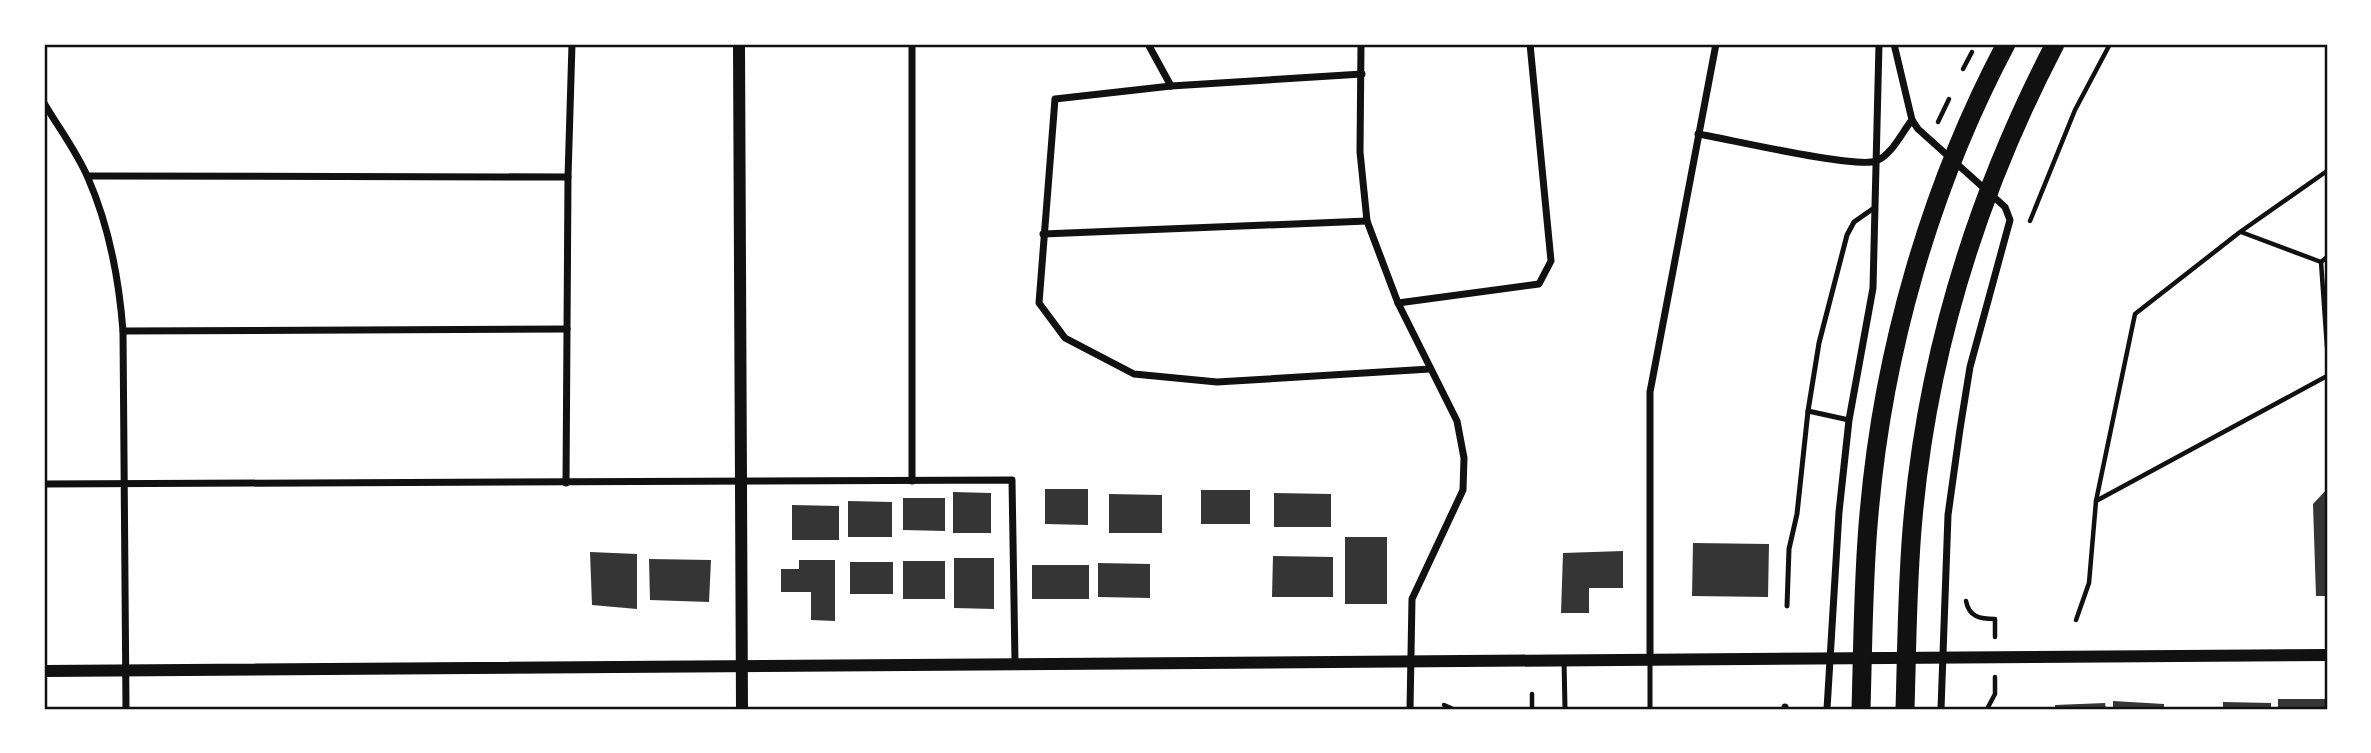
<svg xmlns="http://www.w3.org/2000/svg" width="2371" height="753" font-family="'IBM Plex Sans',sans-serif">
  <rect width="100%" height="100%" fill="#fff"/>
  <!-- building -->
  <g fill="#353535">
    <polygon points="1045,489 1088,489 1088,525 1045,524"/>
    <polygon points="2327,489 2327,596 2316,596 2313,504"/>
    <rect x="1201" y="490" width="49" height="34"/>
    <polygon points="953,492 991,493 991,533 953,533"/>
    <polygon points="1274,493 1331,494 1331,527 1274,527"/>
    <polygon points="1109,494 1162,495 1162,533 1109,533"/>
    <polygon points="903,498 945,498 945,531 903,530"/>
    <polygon points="848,501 892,502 892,537 848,537"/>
    <polygon points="792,505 839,506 839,540 792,540"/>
    <rect x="1345" y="537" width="42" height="67"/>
    <polygon points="1693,543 1769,544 1768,597 1692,596"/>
    <polygon points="1623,551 1623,588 1589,588 1589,613 1561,613 1563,553"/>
    <polygon points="590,552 637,554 637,609 592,605"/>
    <polygon points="1273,556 1333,557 1333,597 1272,597"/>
    <polygon points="954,558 994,558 994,609 954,608"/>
    <polygon points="649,559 711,560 709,602 650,600"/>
    <polygon points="799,560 835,560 835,621 811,620 811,592 781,592 781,569 799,569"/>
    <rect x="903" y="561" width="42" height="38"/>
    <rect x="850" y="562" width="43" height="32"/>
    <polygon points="1098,563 1150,564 1150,598 1098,597"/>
    <rect x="1032" y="565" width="57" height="34"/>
    <rect x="2278" y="699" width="49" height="10"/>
    <polygon points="2113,701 2164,704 2164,709 2113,709"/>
    <polygon points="2223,702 2271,703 2271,709 2223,709"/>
    <polygon points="2105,703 2106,709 2055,709 2055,705"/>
  </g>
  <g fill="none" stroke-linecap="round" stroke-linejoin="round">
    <!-- path -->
    <g stroke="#111" stroke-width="4.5">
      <polyline points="1963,69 1972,52"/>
      <polyline points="1938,122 1949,99"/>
      <polyline points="2327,171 2240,232 2135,314 2096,501 2327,376"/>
      <polyline points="2030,221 2075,110 2110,44"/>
      <polyline points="2241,232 2321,262 2327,257"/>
      <polyline points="2321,262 2327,347"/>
      <path d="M1966 601C1969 617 1980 619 1995 619V637"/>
      <polyline points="2076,620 2089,583 2096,501"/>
      <polyline points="1532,694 1532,709"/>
      <polyline points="1444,705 1453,709"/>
      <polyline points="1987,709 1995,694 1995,677"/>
    </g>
    <!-- service -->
    <g stroke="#111" stroke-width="5">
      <polyline points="1808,411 1849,420"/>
      <polyline points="1787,606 1789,549 1797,514 1808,411 1819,343 1847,235 1854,222 1874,208"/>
      <polyline points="1564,660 1565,709"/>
      <polyline points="1650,661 1650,709"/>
    </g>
    <!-- minor -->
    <g stroke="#111" stroke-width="7">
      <polyline points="912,44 912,481"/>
      <polyline points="1148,44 1171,86"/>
      <polyline points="1361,44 1360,152 1367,221 1398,303 1457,421 1464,458 1463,490 1412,599 1410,709"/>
      <polyline points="1894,44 1912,120 1918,129 2005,207 2010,220 1970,367 1960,429 1948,515 1941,709"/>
      <polyline points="1362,74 1171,86 1055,99 1039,303 1065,338 1134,374 1217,382 1430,369"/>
      <path d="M44 103C58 127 77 152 88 178 109 226 119 279 123 331L126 709"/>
      <path d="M1698 134C1728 139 1856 169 1876 161 1892 155 1902 132 1912 120"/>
      <polyline points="88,176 568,177"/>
      <polyline points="1043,234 1367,221"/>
      <polyline points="1398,303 1539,284 1551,261 1530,44"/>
      <polyline points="123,331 567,329"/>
      <polyline points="566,483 568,177 572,44"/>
      <polyline points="44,484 1012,480 1015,662"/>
      <polyline points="1650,658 1650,392 1716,44"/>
      <polyline points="1785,709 1785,707"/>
      <polyline points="1827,709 1839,512 1849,420 1873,288 1879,44"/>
    </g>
    <!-- tertiary -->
    <g stroke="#111" stroke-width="12">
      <polyline points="739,44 742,709"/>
      <polyline points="44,671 2327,655"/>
    </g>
    <!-- trunk -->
    <g stroke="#111" stroke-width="19">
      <path d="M1861 709C1863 644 1863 578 1869 514 1883 352 1930 187 2006 44"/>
      <path d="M1905 709C1907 646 1907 582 1913 518 1928 352 1978 192 2055 44"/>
    </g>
  </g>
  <!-- border -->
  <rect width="2371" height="753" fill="none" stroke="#ffffff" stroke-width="91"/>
  <rect x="46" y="46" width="2280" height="662" fill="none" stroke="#111" stroke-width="2.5"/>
</svg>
